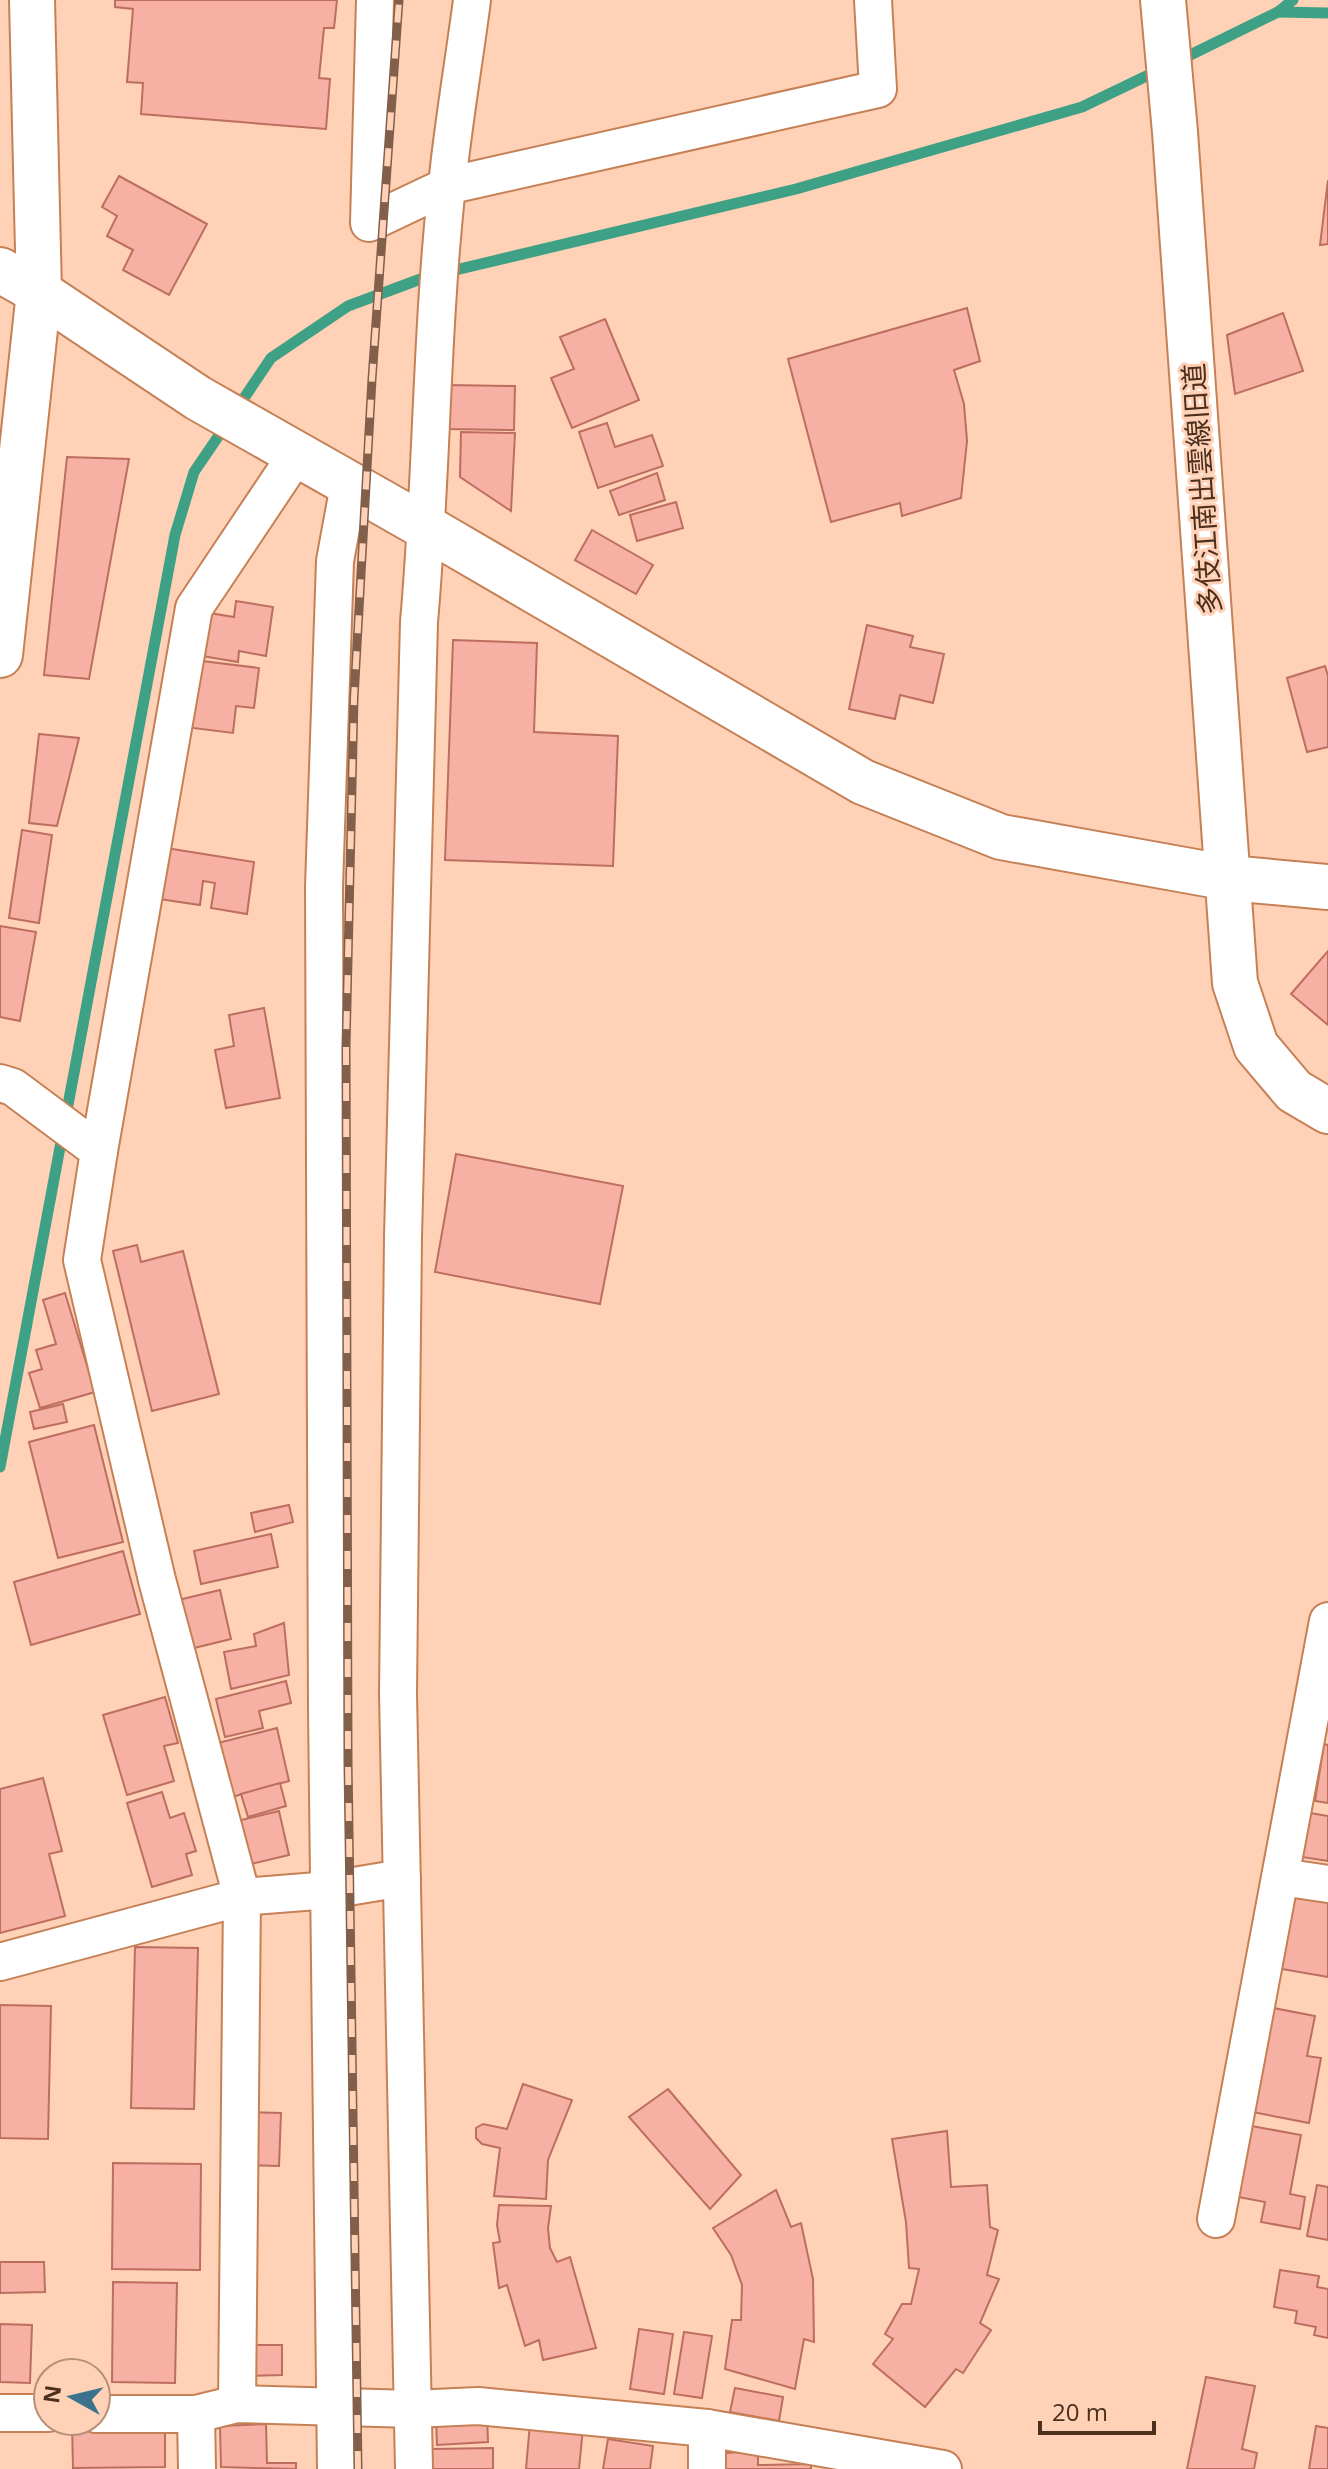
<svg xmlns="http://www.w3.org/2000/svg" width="1328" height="2469" font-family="'Open Sans','Noto Sans JP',sans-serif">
  <rect width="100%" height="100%" fill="#ffd1b7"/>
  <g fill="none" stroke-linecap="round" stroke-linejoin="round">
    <!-- stream -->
    <g stroke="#3ea185" stroke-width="11">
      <polyline points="1278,12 1328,13"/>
      <polyline points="1178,61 1278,12 1293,0"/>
      <polyline points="236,410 271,358 348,306 426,277 796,189 1082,107 1159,70"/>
      <polyline points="0,1467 175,535 194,472 226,425"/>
    </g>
  </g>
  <!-- building -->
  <g fill="#f6b1a4" stroke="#bd6e5f" stroke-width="2">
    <polygon points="115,0 337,0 334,28 324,28 319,78 330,79 326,129 141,114 143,83 127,82 133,9 115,7"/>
    <polygon points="119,176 207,224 169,295 123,270 133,250 107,236 117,216 102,207"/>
    <polygon points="1328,180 1328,244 1320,245"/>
    <polygon points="967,308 980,361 954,370 964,404 967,441 961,498 902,516 900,503 831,522 788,359"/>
    <polygon points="1283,313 1303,371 1235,394 1227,335"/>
    <polygon points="605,319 639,400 572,428 551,378 574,369 560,337"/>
    <polygon points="447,385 515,386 514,430 446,429"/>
    <polygon points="607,423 615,447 652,435 663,466 598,488 579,432"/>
    <polygon points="461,432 515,433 511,511 460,477"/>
    <polygon points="67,457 129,459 89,679 44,675"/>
    <polygon points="657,473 665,500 619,515 610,491"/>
    <polygon points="676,502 683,528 637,541 630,515"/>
    <polygon points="592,530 653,565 636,594 575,560"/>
    <polygon points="236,601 273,607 266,656 239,651 238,662 196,655 203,612 234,617"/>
    <polygon points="867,625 913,636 910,647 944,654 933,703 900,695 895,719 849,709"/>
    <polygon points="453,640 537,643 534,732 618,736 613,866 445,860"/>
    <polygon points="194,660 259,668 254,708 236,706 233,733 185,727"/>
    <polygon points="1325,666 1328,676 1328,747 1307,752 1287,678"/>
    <polygon points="39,734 79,738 57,826 29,823"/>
    <polygon points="22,830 52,835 39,923 9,918"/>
    <polygon points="166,848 254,862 247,914 211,908 215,883 203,881 200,905 159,899"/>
    <polygon points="0,926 36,932 20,1021 0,1017"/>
    <polygon points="1328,951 1328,1025 1291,994"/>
    <polygon points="264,1008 280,1098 226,1108 215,1050 234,1046 229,1015"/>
    <polygon points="456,1154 623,1186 600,1304 435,1272"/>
    <polygon points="137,1245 141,1262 183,1251 219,1394 152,1411 113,1251"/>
    <polygon points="65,1293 95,1392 40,1408 29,1373 42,1369 36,1350 56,1344 43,1300"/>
    <polygon points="63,1404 67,1422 34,1429 30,1412"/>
    <polygon points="94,1425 123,1542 58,1558 29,1442"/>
    <polygon points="289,1505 293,1522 255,1532 251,1513"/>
    <polygon points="271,1534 278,1567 201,1584 194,1551"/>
    <polygon points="123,1551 140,1614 31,1645 14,1582"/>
    <polygon points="220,1590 231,1639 186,1650 174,1601"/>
    <polygon points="284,1623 289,1675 231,1689 224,1652 256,1646 254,1634"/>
    <polygon points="286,1681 291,1703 259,1711 263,1728 225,1737 216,1699"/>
    <polygon points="165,1697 178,1743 164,1746 174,1781 127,1795 103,1715"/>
    <polygon points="277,1728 289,1781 232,1797 218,1743"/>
    <polygon points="1324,1744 1328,1745 1328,1803 1315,1801"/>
    <polygon points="43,1778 62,1851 49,1854 65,1916 0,1933 0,1789"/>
    <polygon points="280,1783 286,1806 248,1817 241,1794"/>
    <polygon points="162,1792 170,1818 184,1813 196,1851 186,1854 192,1875 152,1887 127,1803"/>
    <polygon points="279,1811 289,1855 247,1865 237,1821"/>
    <polygon points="1310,1813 1328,1816 1328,1861 1302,1857"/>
    <polygon points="1295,1893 1328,1899 1328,1977 1282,1969"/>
    <polygon points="135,1947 198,1948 194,2109 131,2108"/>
    <polygon points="0,2005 51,2006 48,2139 0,2138"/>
    <polygon points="1268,2007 1315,2016 1307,2056 1321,2058 1309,2123 1247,2111"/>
    <polygon points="523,2084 572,2100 548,2160 546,2199 494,2196 500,2148 482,2144 476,2138 476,2128 483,2124 507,2129"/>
    <polygon points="668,2089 741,2175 710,2209 629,2117"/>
    <polygon points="250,2112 281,2113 279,2166 248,2165"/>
    <polygon points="1246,2125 1301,2135 1290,2194 1305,2197 1300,2229 1261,2222 1265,2202 1233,2196"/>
    <polygon points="947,2131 951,2187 987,2185 990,2227 998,2230 987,2275 999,2279 980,2323 991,2330 963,2373 956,2369 925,2407 873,2364 893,2339 885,2334 902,2304 911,2304 919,2269 909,2268 906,2222 892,2139"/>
    <polygon points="113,2163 201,2164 200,2270 112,2269"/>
    <polygon points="1317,2185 1328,2187 1328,2240 1307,2236"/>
    <polygon points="776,2190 791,2227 801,2223 813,2279 814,2342 804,2339 795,2389 725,2369 732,2320 741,2320 742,2285 731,2255 713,2228"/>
    <polygon points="499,2205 551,2206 548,2228 550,2248 557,2262 570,2257 596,2348 543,2360 539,2340 525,2346 507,2285 499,2288 493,2243 500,2242 497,2225"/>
    <polygon points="0,2262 44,2262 45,2292 0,2293"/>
    <polygon points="1280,2270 1319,2276 1317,2287 1328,2289 1328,2338 1314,2335 1316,2327 1295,2323 1297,2311 1274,2307"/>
    <polygon points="113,2282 177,2283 175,2383 112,2382"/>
    <polygon points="0,2324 32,2325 30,2383 0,2382"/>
    <polygon points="639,2329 673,2334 664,2394 630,2389"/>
    <polygon points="684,2332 712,2336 702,2398 674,2394"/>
    <polygon points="246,2345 282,2345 282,2375 246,2376"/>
    <polygon points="1206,2377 1255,2386 1242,2449 1257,2453 1254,2469 1187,2469"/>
    <polygon points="735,2388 783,2397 779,2421 730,2412"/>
    <polygon points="487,2414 488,2442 437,2445 436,2417"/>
    <polygon points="530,2423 583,2428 579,2469 526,2469"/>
    <polygon points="266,2424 267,2463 296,2463 296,2469 221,2467 220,2426"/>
    <polygon points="72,2425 165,2425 165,2467 73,2468"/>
    <polygon points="1316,2426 1328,2428 1328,2469 1309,2469"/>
    <polygon points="608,2439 653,2446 650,2469 603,2469"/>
    <polygon points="493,2448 493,2469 432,2469 432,2449"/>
    <polygon points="758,2451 758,2465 811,2464 811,2469 726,2469 725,2453"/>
  </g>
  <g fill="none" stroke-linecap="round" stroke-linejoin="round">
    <!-- minor casing -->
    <g stroke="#c68055" stroke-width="40">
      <g id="minor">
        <polyline points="375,0 369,223 447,186 878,89 873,0"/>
        <polyline points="0,1083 13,1087 99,1151 82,1260 157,1580 242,1897 237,2404"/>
        <polyline points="99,1151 194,608 297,454"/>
        <polyline points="1281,1877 1328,1884"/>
        <polyline points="0,1962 242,1897 330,1890 402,1878"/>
        <polyline points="1216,2219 1328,1621"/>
        <polyline points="0,2413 48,2413"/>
        <polyline points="96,2414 196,2414 237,2404 413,2409 478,2406 707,2428 943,2469"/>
        <polyline points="196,2414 197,2469"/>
        <polyline points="336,2469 327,1710 324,887 335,561 349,485"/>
        <path d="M414 2469 398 1694 403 1237 419 622C432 477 431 331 447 186 453 124 464 62 472 0"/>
        <polyline points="707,2469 707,2428"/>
      </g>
    </g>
    <!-- tertiary casing -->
    <g stroke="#c68055" stroke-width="48">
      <g id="tertiary">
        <polyline points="1163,0 1175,132 1235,983 1256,1046 1294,1091 1328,1111"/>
        <polyline points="0,270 39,292 198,398 427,528 863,782 1001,837 1229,878 1328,887"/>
        <polyline points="0,655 39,292 32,0"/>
      </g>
    </g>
    <!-- minor -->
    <use href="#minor" stroke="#fff" stroke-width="36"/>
    <!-- tertiary -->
    <use href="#tertiary" stroke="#fff" stroke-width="44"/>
    <!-- rail casing -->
    <g stroke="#815f4a" stroke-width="9">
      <polyline id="rail" points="358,2469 348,1762 346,1046 354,698 372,379 399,0"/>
    </g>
    <!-- rail -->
    <use href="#rail" stroke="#ffd1b7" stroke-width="6" stroke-dasharray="18" stroke-linecap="butt"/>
  </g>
  <g text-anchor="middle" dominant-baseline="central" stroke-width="6" stroke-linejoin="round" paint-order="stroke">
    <!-- street labels -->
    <g font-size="28" fill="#4c2f1d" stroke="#ffd1b7">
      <text transform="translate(1201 489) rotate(-94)">多伎江南出雲線旧道</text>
    </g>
  </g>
  <!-- north arrow -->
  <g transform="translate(72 2397) rotate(278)"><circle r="38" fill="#ffd1b7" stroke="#b79079" stroke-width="2"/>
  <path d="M0-6L14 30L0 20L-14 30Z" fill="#3b738d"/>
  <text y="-12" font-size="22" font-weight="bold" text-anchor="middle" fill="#4c2f1d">N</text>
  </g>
  <!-- scale -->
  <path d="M1040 2421v12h114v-12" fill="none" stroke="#4c2f1d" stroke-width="4"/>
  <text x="1052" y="2421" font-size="24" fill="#4c2f1d" stroke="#ffd1b7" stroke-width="6" paint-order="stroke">20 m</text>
</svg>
